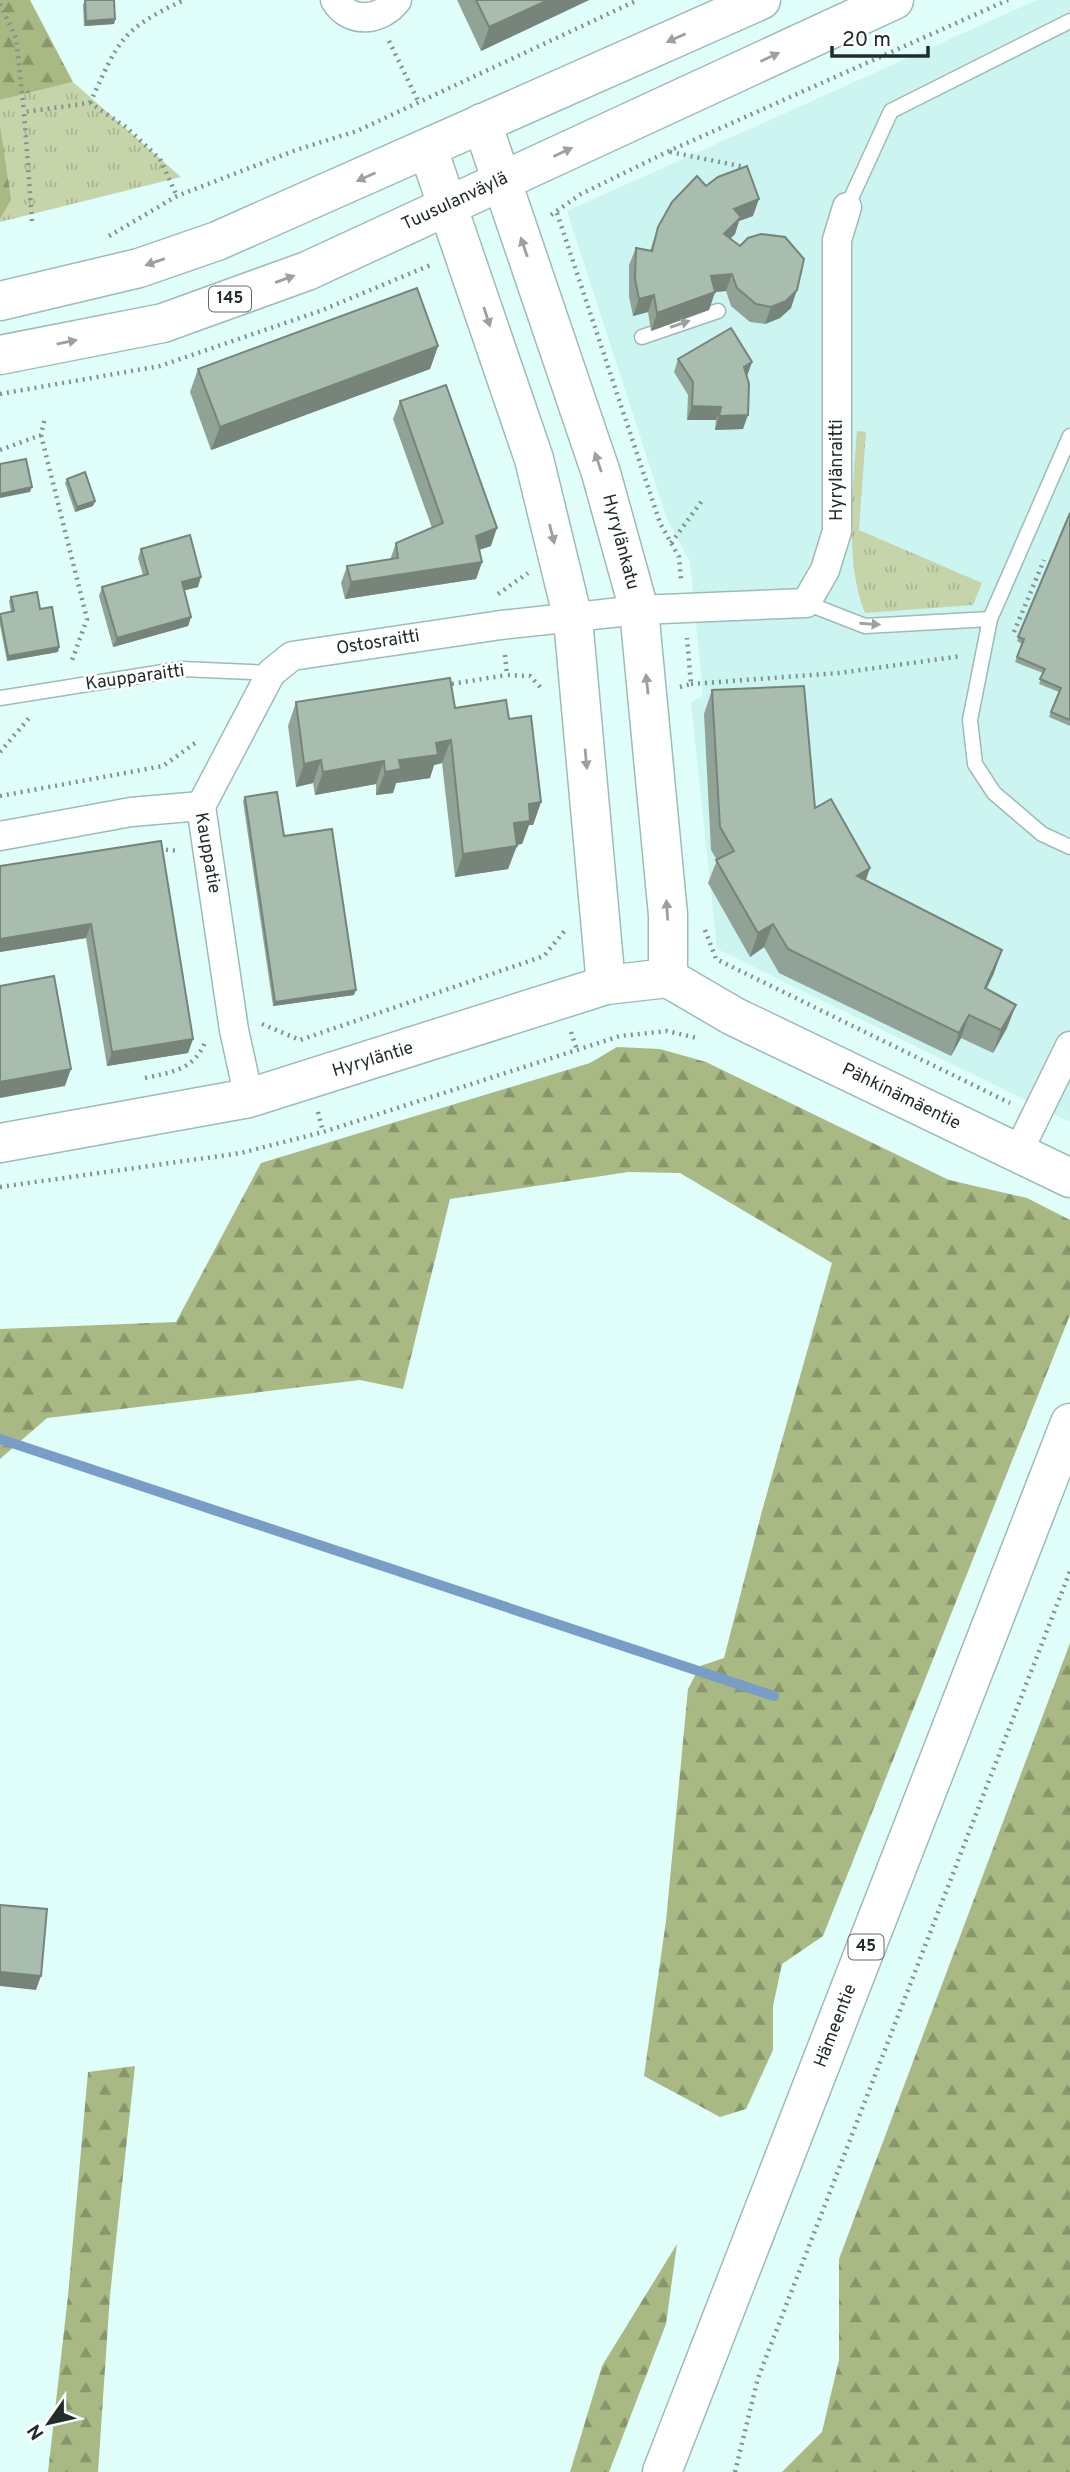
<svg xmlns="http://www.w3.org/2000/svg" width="1070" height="2472" font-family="Overpass,sans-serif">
  <defs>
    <pattern id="grass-tufts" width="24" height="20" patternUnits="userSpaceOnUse" patternTransform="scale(1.75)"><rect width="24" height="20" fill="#c6d4a9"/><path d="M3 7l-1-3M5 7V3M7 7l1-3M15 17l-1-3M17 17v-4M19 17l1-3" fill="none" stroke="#aab692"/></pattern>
    <pattern id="forest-firs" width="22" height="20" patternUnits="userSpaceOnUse" patternTransform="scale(1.75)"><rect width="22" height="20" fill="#a8b983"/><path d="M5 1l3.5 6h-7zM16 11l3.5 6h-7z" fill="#88976b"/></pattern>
  </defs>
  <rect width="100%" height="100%" fill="#e0fefa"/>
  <!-- built -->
  <polygon fill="#ccf4f0" points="1037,0 1070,0 1070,1122 717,949 691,703 703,695 690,562 667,519 567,211"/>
  <!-- grass -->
  <g fill="url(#grass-tufts)">
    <polygon points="73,82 181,177 0,222 0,100"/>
    <path d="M857 431 866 432 859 530 982 583 973 605 865 613C844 562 853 486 857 431Z"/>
  </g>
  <!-- forest -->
  <g fill="url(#forest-firs)">
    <polygon points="0,0 30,0 73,82 0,100"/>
    <polygon points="0,126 11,200 0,219"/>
    <polygon points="617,1047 660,1049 706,1062 949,1180 1027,1198 1070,1220 1070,1315 823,1936 782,1964 773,2006 773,2050 746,2109 720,2117 644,2076 666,1921 688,1689 700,1666 724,1658 762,1511 832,1263 680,1173 628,1172 450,1199 403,1389 360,1380 47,1418 0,1459 0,1329 176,1322 261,1163 590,1063"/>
    <polygon points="1070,1643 1070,2472 782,2472 822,2432 839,2360 839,2259"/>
    <polygon points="135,2066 110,2295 98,2472 48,2472 68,2296 88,2072"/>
    <polygon points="677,2244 666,2324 609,2472 570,2472 602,2366"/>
  </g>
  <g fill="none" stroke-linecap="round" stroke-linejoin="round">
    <!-- stream -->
    <polyline stroke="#789dc7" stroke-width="10" points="0,1439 774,1696"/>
    <!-- lane casing -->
    <g stroke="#9ebbb8" stroke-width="17">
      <g id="lane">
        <polyline points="847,207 891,111 1070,21"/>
        <polyline points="642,337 718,311"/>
        <polyline points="1070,436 990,619 970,720 975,764 994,793 1042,834 1070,847"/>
        <polyline points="806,603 865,626 990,619"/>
        <polyline points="0,698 182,669 271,673"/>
      </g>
    </g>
    <!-- street casing -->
    <g stroke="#9ebbb8" stroke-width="31">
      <g id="street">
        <path d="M335 0C350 25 381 21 397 0"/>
        <polyline points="201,806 271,673 292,656 501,625 639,610 806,603 825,570 837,531 837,240 847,207"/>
        <polyline points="0,836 131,812 201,806 234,1030 249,1098"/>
        <polyline points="1017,1154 1070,1046"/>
      </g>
    </g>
    <!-- secondary casing -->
    <g stroke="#9ebbb8" stroke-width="41">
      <g id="secondary">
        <polyline points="482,123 601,473 639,610 668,915 668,978"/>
        <polyline points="428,149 534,459 573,619 606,985"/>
        <polyline points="0,1143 249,1098 606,985 668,978 733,1016 1070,1178"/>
      </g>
    </g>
    <!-- primary casing -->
    <g stroke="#9ebbb8" stroke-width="41">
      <g id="primary">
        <polyline points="0,301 139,268 217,241 761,0"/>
        <polyline points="0,355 163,323 307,271 894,0"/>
        <polyline points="662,2472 1070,1423"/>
      </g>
    </g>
    <!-- path -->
    <g stroke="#7f9391" stroke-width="4.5" stroke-dasharray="2 5" stroke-linecap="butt">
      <polyline points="0,4 16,38 24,112"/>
      <polyline points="389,41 418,101"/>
      <path d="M90 103C119 40 120 30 184 0"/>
      <polyline points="670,152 750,168"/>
      <polyline points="557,213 660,523 679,557 681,580"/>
      <polyline points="551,215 581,194 669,151 1008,0"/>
      <polyline points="32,221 24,112 90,103 126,127 160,159 177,196"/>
      <polyline points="109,236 177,196 296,150 357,131 638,0"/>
      <polyline points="0,394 160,366 320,311 433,264"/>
      <polyline points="41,435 87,619 71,663"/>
      <polyline points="0,450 41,435 45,418"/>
      <polyline points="671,543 704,498"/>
      <polyline points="498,594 528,573"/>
      <polyline points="1014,632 1044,560"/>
      <polyline points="505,655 507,675 530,676 542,689"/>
      <polyline points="691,684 839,673 962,656"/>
      <polyline points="445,685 507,675"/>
      <polyline points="680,687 691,684 687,638"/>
      <polyline points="0,752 30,717"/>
      <polyline points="0,796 163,766 198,741"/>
      <polyline points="159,849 179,851"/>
      <polyline points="705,930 716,959 1010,1103"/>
      <polyline points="262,1024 300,1040 544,956 566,929"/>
      <polyline points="571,1032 577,1050"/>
      <path d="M145 1078C172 1072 194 1070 205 1042"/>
      <polyline points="318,1112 323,1132"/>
      <polyline points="0,1187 241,1153 323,1132 620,1036 667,1031 697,1038"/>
      <polyline points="735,2472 758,2378 1070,1571"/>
    </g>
    <!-- lane -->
    <use href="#lane" stroke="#fff" stroke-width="14"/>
    <!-- street -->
    <use href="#street" stroke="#fff" stroke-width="28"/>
    <!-- secondary -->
    <use href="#secondary" stroke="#fff" stroke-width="38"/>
    <!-- primary -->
    <use href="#primary" stroke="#fff" stroke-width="38"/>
  </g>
  <!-- wall -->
  <g fill="#90a396">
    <polygon points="85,0 115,19 114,24 84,26 83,5"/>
    <polygon points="457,0 589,0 481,51"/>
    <polygon points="706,186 753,216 739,221 735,234 730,239 791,308 780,318 765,324 750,322 731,306 726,291 715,292 709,310 651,331 648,312 633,316 629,296 629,265 636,248 650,251 658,227"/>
    <polygon points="438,346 430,369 211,450 190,392 198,369"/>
    <polygon points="678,359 752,362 747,375 743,429 715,430 716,420 687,420 688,395 674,372"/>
    <polygon points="400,401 491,546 479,550 482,562 476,579 345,599 341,583 347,566 390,560 396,543 432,528 393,419"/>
    <polygon points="67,479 95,501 93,506 75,512 65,483"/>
    <polygon points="1070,513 1070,726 1049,717 1059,692 1039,684 1043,673 1015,662 1022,644 1017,641"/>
    <polygon points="141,549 198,587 184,590 191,617 188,626 113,647 99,596 102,587 143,575 138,558"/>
    <polygon points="11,597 40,609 59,647 58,652 7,661 0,625 0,614 11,612 9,601"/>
    <polygon points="712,690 815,808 870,868 865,881 994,973 986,989 1007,1028 993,1053 961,1038 951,1056 779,973 764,947 750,957 708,883 717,860 711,850 704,714"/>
    <polygon points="296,702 455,708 509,719 541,802 533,825 529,825 522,844 516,845 508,869 455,877 442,763 434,765 430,778 396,783 393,793 376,795 376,784 315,795 313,783 296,787 288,726"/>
    <polygon points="245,797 284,836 354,995 273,1006 243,801"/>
    <polygon points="161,841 193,1039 188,1053 107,1066 86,938 0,952"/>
  </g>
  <!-- shaded-wall -->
  <g fill="#76847a">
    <polygon points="548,0 589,0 481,51 489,27"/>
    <polygon points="115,19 114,24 84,26 86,21"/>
    <polygon points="759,199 753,216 739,221 735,234 717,251 734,209"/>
    <polygon points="732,274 726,291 704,293 711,276"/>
    <polygon points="797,290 791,308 780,318 765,324 771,307"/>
    <polygon points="715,292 709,310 651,331 657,313"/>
    <polygon points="654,295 648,312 633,316 639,299"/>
    <polygon points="438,346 430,369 211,450 220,427"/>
    <polygon points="752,362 747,376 744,367"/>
    <polygon points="692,406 721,407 716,420 687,420"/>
    <polygon points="748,415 743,429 715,430 719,416"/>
    <polygon points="32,487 30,492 0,498 0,494"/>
    <polygon points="95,501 93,506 75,512 77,507"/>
    <polygon points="497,528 491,546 469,553 476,536"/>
    <polygon points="482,562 476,579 345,599 351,582"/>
    <polygon points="201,577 198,587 179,592 182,582"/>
    <polygon points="191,617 188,626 113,647 117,638"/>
    <polygon points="59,647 58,652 7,661 8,656"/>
    <polygon points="451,740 442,763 434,765 430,778 396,783 393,793 376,795 385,772 399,760 436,743"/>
    <polygon points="321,760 313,783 296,787 304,764"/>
    <polygon points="384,761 376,784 315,795 323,772"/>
    <polygon points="541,802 533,825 529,825 522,844 505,846 514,823 529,804"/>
    <polygon points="517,846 508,869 455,877 463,854"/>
    <polygon points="870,868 862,891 857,876"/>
    <polygon points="91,924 86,938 0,952 0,939"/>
    <polygon points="773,924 764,947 750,957 758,933"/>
    <polygon points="1002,950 994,973 976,1011 985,988"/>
    <polygon points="356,990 354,995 273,1006 275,1002"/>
    <polygon points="1016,1005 1007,1028 993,1053 1001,1030"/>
    <polygon points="969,1015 961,1038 951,1056 959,1033"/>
    <polygon points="193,1039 188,1053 107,1066 112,1052"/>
    <polygon points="71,1069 65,1086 0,1098 0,1082"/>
    <polygon points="0,1972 41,1976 36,1990 0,1986"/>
  </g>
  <!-- building -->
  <g fill="#a8bdae" stroke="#76847a" stroke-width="2">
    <polygon points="85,0 114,0 115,19 86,21"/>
    <polygon points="476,0 548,0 489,27"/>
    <polygon points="747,166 759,199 734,209 741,217 724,234 740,246 748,238 761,234 785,237 804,259 797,290 786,301 771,307 756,304 737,288 732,274 711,276 715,292 657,313 654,295 639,299 635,279 636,248 652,251 658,227 672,202 697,176 706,186 718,177"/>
    <polygon points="417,288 438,346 220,427 198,369"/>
    <polygon points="731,328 752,362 744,367 749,384 748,415 719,416 721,407 692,406 693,382 678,359"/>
    <polygon points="446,385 497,528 476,536 482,562 351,582 347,566 398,558 396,543 443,523 400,401"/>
    <polygon points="26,459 32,487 0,494 0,464"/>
    <polygon points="85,472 95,501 77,507 67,479"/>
    <polygon points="1070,513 1070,720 1051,712 1061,688 1040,679 1045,669 1017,657 1024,639 1018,637"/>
    <polygon points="190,535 201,577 182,582 191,617 117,638 102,587 148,574 141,549"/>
    <polygon points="37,592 40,609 52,607 59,647 8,656 0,614 14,611 11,597"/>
    <polygon points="450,678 455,708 506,700 509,719 531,716 541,802 529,804 530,821 514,823 517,846 463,854 451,740 436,743 438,755 399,760 401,769 385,772 384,761 323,772 321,760 304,764 296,702"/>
    <polygon points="804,686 815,808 831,799 870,868 857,876 1002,950 985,988 1016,1005 1001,1030 969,1015 959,1033 788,949 773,924 758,933 716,860 734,851 720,827 712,690"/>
    <polygon points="277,792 284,836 332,829 356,990 275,1002 245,797"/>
    <polygon points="161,841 193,1039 112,1052 91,924 0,939 0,866"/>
    <polygon points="54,976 71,1069 0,1082 0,986"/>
    <polygon points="0,1905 47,1909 41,1976 0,1972"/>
  </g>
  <!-- one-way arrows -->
  <defs><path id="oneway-solid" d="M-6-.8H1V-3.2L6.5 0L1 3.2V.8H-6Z" transform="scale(1.75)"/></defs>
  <g fill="#9ba0a0">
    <use href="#oneway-solid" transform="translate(676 38) rotate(156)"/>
    <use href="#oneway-solid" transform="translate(770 57) rotate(-25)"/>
    <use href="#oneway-solid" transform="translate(563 152) rotate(-25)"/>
    <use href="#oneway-solid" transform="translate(366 177) rotate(156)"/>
    <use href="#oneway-solid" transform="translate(524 247) rotate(-109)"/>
    <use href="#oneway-solid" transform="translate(155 262) rotate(161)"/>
    <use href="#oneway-solid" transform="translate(285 279) rotate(-20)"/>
    <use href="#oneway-solid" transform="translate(487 317) rotate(72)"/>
    <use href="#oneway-solid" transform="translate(680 324) rotate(-19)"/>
    <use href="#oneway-solid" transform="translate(67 342) rotate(-11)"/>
    <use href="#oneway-solid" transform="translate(598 462) rotate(-109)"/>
    <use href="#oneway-solid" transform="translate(552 534) rotate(76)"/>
    <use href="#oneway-solid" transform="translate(870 624) rotate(4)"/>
    <use href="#oneway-solid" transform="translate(647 684) rotate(-96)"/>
    <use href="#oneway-solid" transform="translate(586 759) rotate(85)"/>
    <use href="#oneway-solid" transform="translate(667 910) rotate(-94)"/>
  </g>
  <g text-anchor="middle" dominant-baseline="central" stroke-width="5" stroke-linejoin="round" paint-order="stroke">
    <!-- shield labels -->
    <g fill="#fff" stroke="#646b6b" stroke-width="2">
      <rect x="209" y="286.5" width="42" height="25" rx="5"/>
      <rect x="848.5" y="1934.5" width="35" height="25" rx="5"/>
    </g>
    <g font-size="16" font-weight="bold" fill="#212c2b">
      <text x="230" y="299">145</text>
      <text x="866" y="1947">45</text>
    </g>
    <!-- street labels -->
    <g font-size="18" fill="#212c2b" stroke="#fff">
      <text transform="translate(455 202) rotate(-25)">Tuusulanväylä</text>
      <text transform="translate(837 470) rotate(-90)">Hyrylänraitti</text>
      <text transform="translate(620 542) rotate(75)">Hyrylänkatu</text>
      <text transform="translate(378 643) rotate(-9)">Ostosraitti</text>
      <text transform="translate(135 678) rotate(-8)">Kaupparaitti</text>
      <text transform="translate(207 853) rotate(80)">Kauppatie</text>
      <text transform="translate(373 1060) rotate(-17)">Hyryläntie</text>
      <text transform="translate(901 1097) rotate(26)">Pähkinämäentie</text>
      <text transform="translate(836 2026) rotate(-69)">Hämeentie</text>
    </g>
  </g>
  <!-- north arrow -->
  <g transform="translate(49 2423) rotate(236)" stroke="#ffffff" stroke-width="5" paint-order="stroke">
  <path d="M0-5L12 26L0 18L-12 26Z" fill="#212c2b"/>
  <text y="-10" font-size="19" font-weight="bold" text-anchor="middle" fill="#212c2b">N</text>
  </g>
  <!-- scale -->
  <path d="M832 46v10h96v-10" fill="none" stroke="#212c2b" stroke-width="3.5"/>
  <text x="842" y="46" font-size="21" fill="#212c2b" stroke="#ffffff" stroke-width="5" paint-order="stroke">20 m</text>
</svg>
